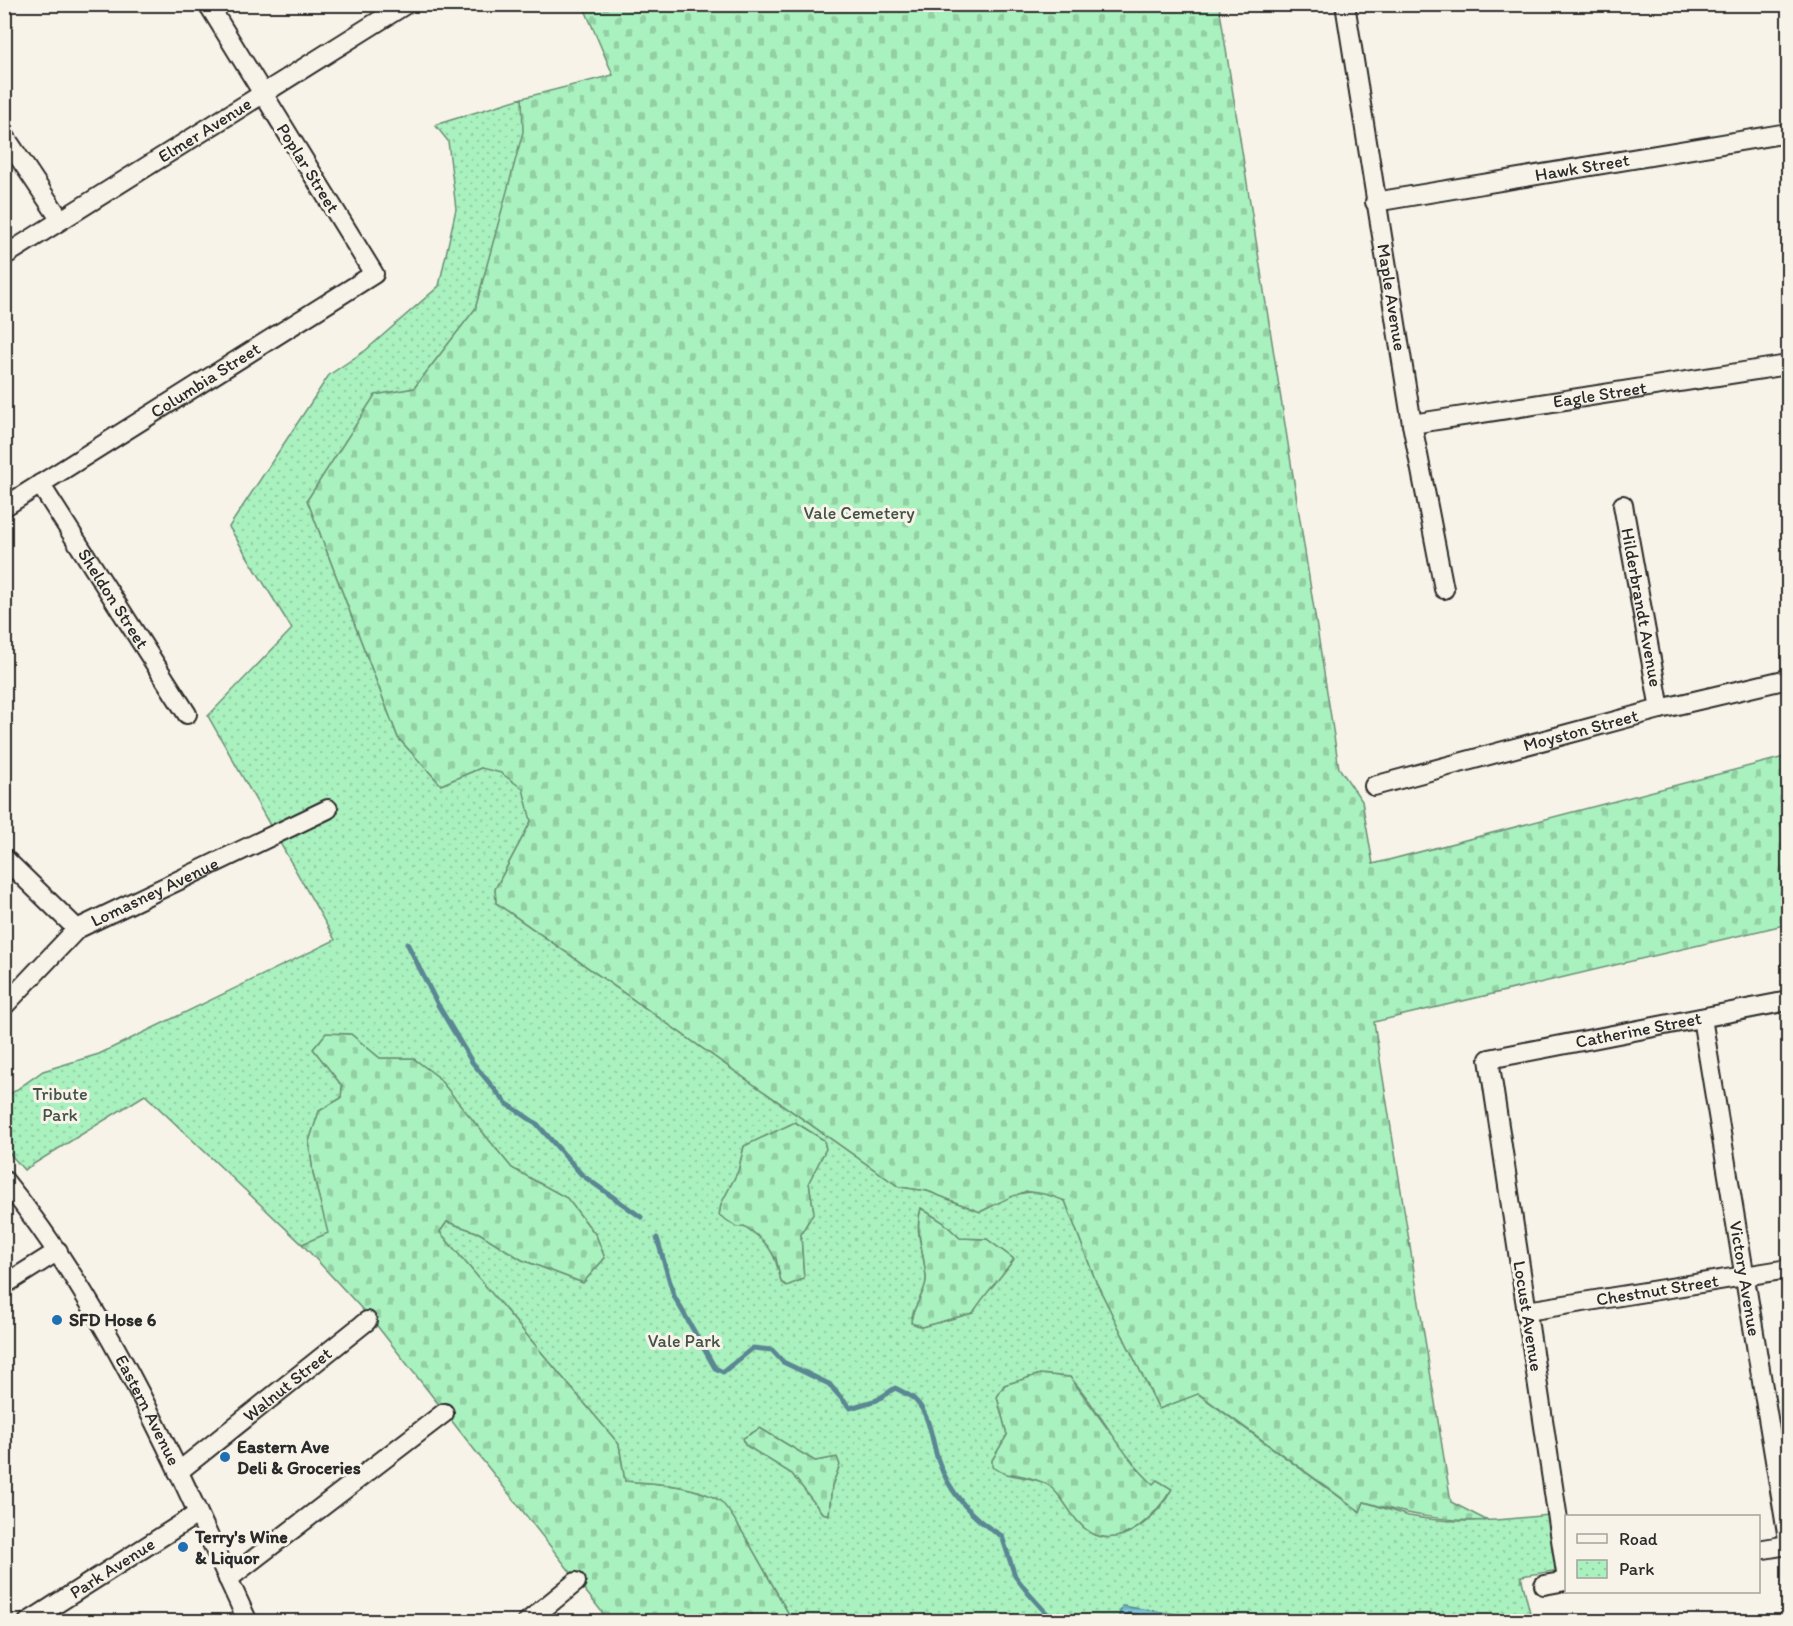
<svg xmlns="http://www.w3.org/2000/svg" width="1793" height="1626" font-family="Itim,sans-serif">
  <defs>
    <pattern id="cemetery-stones" width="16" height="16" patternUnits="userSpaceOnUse" patternTransform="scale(1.5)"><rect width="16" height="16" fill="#a9f1be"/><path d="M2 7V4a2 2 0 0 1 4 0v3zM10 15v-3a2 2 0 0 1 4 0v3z" fill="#92cfa3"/></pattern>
    <pattern id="park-dots" width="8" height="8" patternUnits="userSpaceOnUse" patternTransform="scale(1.5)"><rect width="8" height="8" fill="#a9f1be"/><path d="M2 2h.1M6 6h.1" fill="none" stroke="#92cfa3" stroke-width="1.8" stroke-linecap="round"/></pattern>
    <pattern id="water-rules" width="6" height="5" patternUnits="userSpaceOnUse" patternTransform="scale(1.5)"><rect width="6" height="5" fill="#79c5d8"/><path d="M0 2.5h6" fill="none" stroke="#69a9ba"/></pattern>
  </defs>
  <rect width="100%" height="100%" fill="#f7f3e8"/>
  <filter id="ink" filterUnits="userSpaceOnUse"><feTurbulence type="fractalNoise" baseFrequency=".0167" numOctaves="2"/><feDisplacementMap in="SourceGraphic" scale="12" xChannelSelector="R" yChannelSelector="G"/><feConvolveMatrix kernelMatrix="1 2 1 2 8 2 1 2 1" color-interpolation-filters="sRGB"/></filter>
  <g filter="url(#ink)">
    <!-- cemetery -->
    <g fill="url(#cemetery-stones)" stroke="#6a8e74" stroke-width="1.5">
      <path d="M583 5H1219L1339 768 1362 801 1373 864 1788 756V924L1374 1022 1451 1502 1488 1521C1443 1521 1408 1515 1365 1502L1361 1512 1199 1394 1159 1409 1096 1282 1065 1201 1026 1191 980 1212 927 1191 899 1187 496 903 495 889 531 821 481 768 441 785 398 738 307 500 375 394 414 388 475 309 522 132V98L613 75Z"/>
      <path d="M326 1033 351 1034 380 1058H413L437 1076 512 1168 567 1198 596 1235 605 1258 583 1283 522 1260 479 1233 447 1222 440 1232 619 1444 625 1481C656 1484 691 1484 719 1500 734 1510 780 1600 793 1621H609L374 1322 302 1244 327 1232 313 1174 309 1141 319 1111 341 1098 342 1086 313 1049Z"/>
      <polygon points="795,1122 824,1140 826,1149 809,1182 814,1212 801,1234 804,1279 787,1286 781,1282 776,1258 719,1215 721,1204 738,1171 744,1146"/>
      <path d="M921 1208 943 1222 960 1238 987 1239 1014 1259C1001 1278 985 1293 973 1313L922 1327 911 1323C911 1307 926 1294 926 1279 925 1254 914 1232 921 1208Z"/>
      <path d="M1040 1374 1070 1377 1110 1432 1157 1480 1172 1489C1156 1514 1124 1551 1091 1533 1071 1522 1066 1497 1047 1485 1040 1480 1021 1475 1012 1474 1009 1474 1006 1476 1003 1475 999 1474 994 1469 991 1467L992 1460 1007 1435 997 1397 1004 1385Z"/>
      <polygon points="760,1428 815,1461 837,1457 840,1465 832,1486 829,1515 822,1513 792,1474 745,1445 743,1438"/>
    </g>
    <!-- park -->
    <path fill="url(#park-dots)" stroke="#6a8e74" stroke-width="1.5" fill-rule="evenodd" d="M522 98 523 132 475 309 414 388 375 395 307 500 398 738 441 785 481 768 501 773 523 789 531 821 495 889 496 903 899 1187 927 1191 980 1212C1018 1194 1024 1184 1065 1201L1096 1282 1159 1409 1198 1394 1360 1512 1364 1502C1379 1506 1394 1512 1409 1516 1455 1525 1502 1520 1549 1515L1560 1570 1521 1576 1532 1621H793C780 1600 734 1510 719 1500 691 1484 656 1484 625 1481L619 1444 440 1232 447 1222 479 1233 522 1260 583 1283 605 1258 596 1235 567 1198 512 1168 437 1076 413 1058H380L351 1034 326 1033 313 1049 342 1086 341 1098 319 1111 309 1141 313 1174 328 1233 302 1244 145 1095 24 1170 5 1148V1098L43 1071 99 1054 335 940 208 716 292 629 229 527 329 375 366 350 439 286 456 209 448 141 435 125ZM795 1122 824 1140 826 1149 809 1182 814 1212 801 1234 804 1279 787 1286 781 1282C776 1254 769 1242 744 1226L737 1227 719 1215 721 1204 738 1171 744 1146ZM921 1208 943 1222 960 1238 987 1239 1014 1259C1001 1278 985 1293 973 1313L922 1327 911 1323C911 1307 926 1294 926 1279 925 1254 913 1232 921 1208ZM1040 1374 1070 1377C1101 1411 1119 1453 1153 1484L1157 1480 1172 1489C1159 1515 1123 1550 1091 1533 1072 1522 1065 1497 1048 1485 1032 1475 1008 1479 992 1467V1460L1007 1435 997 1397 1004 1385ZM760 1428 815 1461 837 1457 840 1465 832 1486 829 1515 822 1513 792 1474 745 1445 743 1438Z"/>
    <!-- water -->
    <polygon fill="url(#water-rules)" stroke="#5a8793" stroke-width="1.5" points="1122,1606 1188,1616 1196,1621 1117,1621"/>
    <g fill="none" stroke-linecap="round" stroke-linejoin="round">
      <!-- shore -->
      <polyline stroke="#4a6970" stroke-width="1.5" points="1123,1622 1128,1613 1186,1622"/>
      <!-- stream -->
      <g stroke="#5a8793" stroke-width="5">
        <polyline points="407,943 438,1005 472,1062 506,1103 537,1124 582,1175 641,1217"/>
        <path d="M657 1238 674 1296 715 1368 723 1372 753 1348 772 1350 783 1362 829 1384 850 1408 877 1400 895 1388C901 1391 910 1395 915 1400 930 1414 932 1442 938 1460 949 1492 973 1520 1002 1536L1015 1576 1029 1594 1047 1614 1077 1622"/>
      </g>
      <!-- minor casing -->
      <g stroke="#2b2b2b" stroke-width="22">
        <g id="minor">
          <path id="s1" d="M1345 4 1412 424 1444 589"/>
          <polyline points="4,135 60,219"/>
          <path id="s2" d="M1375 202 1788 133"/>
          <path id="s3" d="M4 256 406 4"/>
          <path id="s4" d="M1412 424 1788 365"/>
          <path id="s5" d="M40 484 187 714"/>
          <path id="s6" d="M1623 505 1660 709"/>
          <path id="s7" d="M4 507 374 274 208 4"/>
          <path id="s8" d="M1374 786 1660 709 1788 679"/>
          <polyline points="4,858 77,929"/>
          <path id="s9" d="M4 1006 77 929 328 809"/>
          <path id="s10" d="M1702 1018 1788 1539"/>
          <path id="s11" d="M4 1180C109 1308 179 1472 248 1622"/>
          <polyline points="4,1285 58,1251"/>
          <path id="s12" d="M1527 1311 1788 1269"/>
          <path id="s13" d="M178 1472 367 1321"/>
          <polyline points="1758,1550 1788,1545"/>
          <path id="s14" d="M1566 1573 1489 1059 1788 1001"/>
          <polyline points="228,1579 444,1413"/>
          <polyline points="1544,1585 1566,1581"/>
          <path id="s15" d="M28 1622 197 1514"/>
          <polyline points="527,1622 576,1582"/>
        </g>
      </g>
      <!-- minor -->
      <use href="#minor" stroke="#f7f3e8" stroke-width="18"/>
    </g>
  </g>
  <!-- markers -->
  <g fill="#1f6fb2" stroke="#f7f3e8" stroke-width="2">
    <circle cx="57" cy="1320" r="6"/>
    <circle cx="225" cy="1457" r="6"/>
    <circle cx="183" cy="1547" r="6"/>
  </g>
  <g text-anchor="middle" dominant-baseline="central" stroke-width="6" stroke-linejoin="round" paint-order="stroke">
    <!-- street labels -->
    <g font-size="18" fill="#2b2b2b" stroke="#f7f3e8">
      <text stroke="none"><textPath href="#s3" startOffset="237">Elmer Avenue</textPath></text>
      <text transform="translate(308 168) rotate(58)">Poplar Street</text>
      <text stroke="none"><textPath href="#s2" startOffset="210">Hawk Street</textPath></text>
      <text stroke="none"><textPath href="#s1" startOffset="297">Maple Avenue</textPath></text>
      <text stroke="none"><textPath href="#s7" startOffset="238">Columbia Street</textPath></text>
      <text stroke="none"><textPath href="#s4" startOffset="190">Eagle Street</textPath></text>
      <text stroke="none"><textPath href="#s5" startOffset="136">Sheldon Street</textPath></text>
      <text stroke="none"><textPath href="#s6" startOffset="104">Hilderbrandt Avenue</textPath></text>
      <text stroke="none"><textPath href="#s8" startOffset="214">Moyston Street</textPath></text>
      <text stroke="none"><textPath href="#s9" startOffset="192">Lomasney Avenue</textPath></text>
      <text stroke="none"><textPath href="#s14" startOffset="672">Catherine Street</textPath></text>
      <text stroke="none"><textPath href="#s10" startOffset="264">Victory Avenue</textPath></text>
      <text stroke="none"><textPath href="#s12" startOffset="132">Chestnut Street</textPath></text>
      <text transform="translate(1528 1316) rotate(81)">Locust Avenue</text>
      <text stroke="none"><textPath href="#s13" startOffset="140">Walnut Street</textPath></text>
      <text stroke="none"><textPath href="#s11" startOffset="272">Eastern Avenue</textPath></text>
      <text stroke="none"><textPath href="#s15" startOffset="100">Park Avenue</textPath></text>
    </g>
    <!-- park labels -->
    <g font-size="18" fill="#445348" stroke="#f7f3e8">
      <text x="859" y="513">Vale Cemetery</text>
      <text x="60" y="1094">Tribute<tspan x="60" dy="21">Park</tspan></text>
      <text x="684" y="1341">Vale Park</text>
    </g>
    <!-- poi labels -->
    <g font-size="18" font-weight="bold" fill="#2b2b2b" stroke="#f7f3e8" text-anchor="start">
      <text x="69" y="1320">SFD Hose 6</text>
      <text x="237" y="1447">Eastern Ave<tspan x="237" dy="21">Deli &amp; Groceries</tspan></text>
      <text x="195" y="1537">Terry's Wine<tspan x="195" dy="21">&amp; Liquor</tspan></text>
    </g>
  </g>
  <!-- margin -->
  <rect width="1793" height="1626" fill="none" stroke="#f7f3e8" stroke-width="24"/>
  <rect x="12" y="12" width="1769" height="1602" fill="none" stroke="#2b2b2b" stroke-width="2" filter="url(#ink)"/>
  <!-- legend -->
  <rect x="1565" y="1515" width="195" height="78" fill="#f7f3e8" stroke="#a5a39c" stroke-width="1.5"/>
  <rect x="1577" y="1534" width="30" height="9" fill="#f7f3e8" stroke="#a5a39c" stroke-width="1.5"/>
  <text x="1619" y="1545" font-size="18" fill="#2b2b2b">Road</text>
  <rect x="1577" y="1560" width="30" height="18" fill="url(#park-dots)" stroke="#a5a39c" stroke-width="1.5"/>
  <text x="1619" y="1575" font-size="18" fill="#2b2b2b">Park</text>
</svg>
